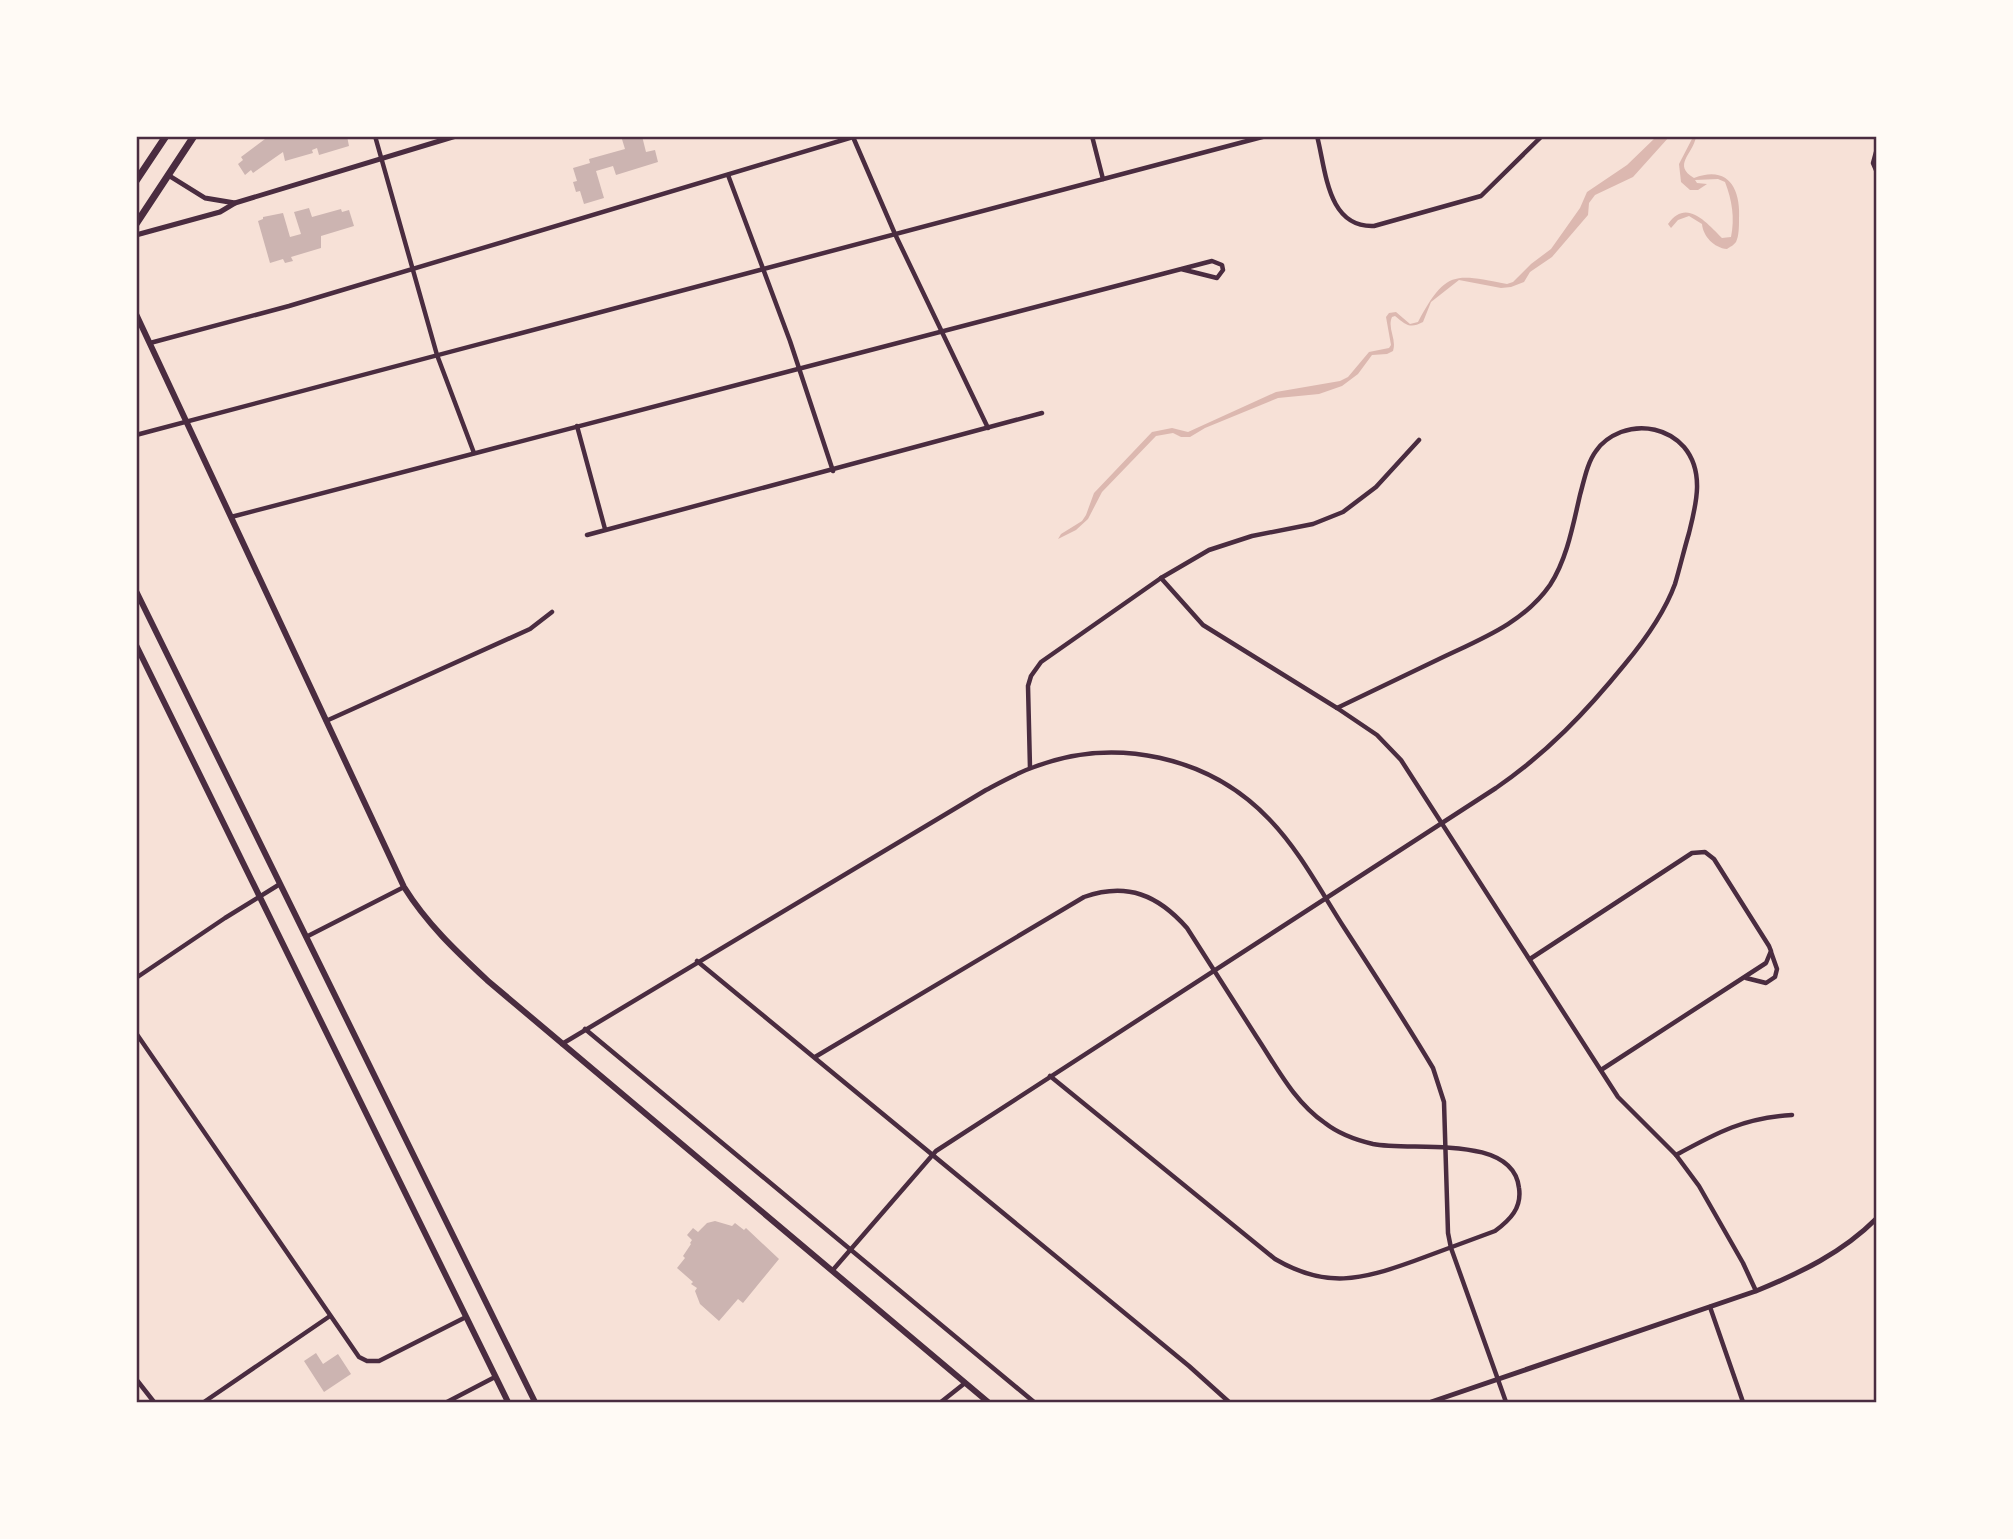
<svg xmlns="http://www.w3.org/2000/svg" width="2013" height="1539" font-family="'Libre Baskerville',serif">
  <rect width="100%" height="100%" fill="#f7e1d7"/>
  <!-- water -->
  <g fill="#dcb8b0">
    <path d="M1656 137H1669L1633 177 1595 195 1589 203 1588 215 1552 257 1530 272 1524 282 1511 287 1501 288 1459 280 1431 302 1423 322C1410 329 1406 325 1395 316L1392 317C1387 328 1397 339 1393 351L1387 354 1372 355 1358 374 1342 386 1319 394 1278 398 1205 428 1190 437H1181L1173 433 1156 436 1102 492 1088 519 1076 530 1058 539 1061 534 1082 521 1086 515 1094 493 1152 432 1172 428 1188 432 1276 392 1340 381 1348 377 1369 352 1389 348 1391 345 1386 317 1389 313 1396 312 1410 324 1418 322C1446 270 1454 274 1507 284L1513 282 1531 264 1551 249 1580 208 1587 192 1627 165Z"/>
    <path d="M1693 137H1696C1693 154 1672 165 1694 178 1728 165 1741 188 1739 220 1739 226 1739 236 1736 242 1733 246 1731 246 1727 249 1714 248 1703 236 1702 224L1689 216 1678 220 1671 228 1668 224C1686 198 1706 222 1722 238L1731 237C1735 218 1732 200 1725 182L1718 179 1695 180 1697 183 1707 184 1698 190H1690L1681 182 1679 164Z"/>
  </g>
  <!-- building -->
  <g fill="#ccb4b1">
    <polygon points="269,136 347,136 349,146 319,155 317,148 312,150 313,153 285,161 283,152 253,173 251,170 245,175 238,164 243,160 241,157"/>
    <polygon points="621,136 642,136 646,152 655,150 658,162 616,175 613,166 596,171 604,198 584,204 580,191 576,192 573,182 577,181 573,168 590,163 589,159 625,149"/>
    <polygon points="309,208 312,217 341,209 342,212 349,210 354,226 321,236 321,248 291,257 293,261 285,263 283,259 270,263 258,221 263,219 263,217 283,213 290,237 301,234 294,212"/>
    <polygon points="715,1221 732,1226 735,1223 744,1230 746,1228 779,1259 743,1303 738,1299 719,1321 700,1304 695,1291 697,1288 691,1284 693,1282 677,1268 685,1258 683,1256 691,1244 690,1243 692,1240 687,1235 693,1228 698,1232 707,1223"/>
    <polygon points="316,1353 323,1364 338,1354 351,1374 324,1392 304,1361"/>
  </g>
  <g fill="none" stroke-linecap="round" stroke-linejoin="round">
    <!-- minor -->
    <g stroke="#4a2c40" stroke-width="4.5">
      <polyline points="375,136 437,355 474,453"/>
      <polyline points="1092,136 1103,179"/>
      <path d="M1317 136C1326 170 1327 228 1374 226L1481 196 1542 136"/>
      <polyline points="853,137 895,234 988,428"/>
      <polyline points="1876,152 1873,163 1876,170"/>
      <polyline points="728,175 790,341 833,471"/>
      <polyline points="150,343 289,306 853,137"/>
      <polyline points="577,426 605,529"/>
      <polyline points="136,435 1266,136"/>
      <polyline points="231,517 1212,261 1222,265 1223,270 1217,278 1181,269"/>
      <polyline points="587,535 1042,413"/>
      <polyline points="1161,578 1203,625 1337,708 1377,735 1401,760 1618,1097 1676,1155 1699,1186 1743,1263 1756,1291"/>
      <polyline points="326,721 530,629 552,612"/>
      <polyline points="1030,768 1028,686 1031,676 1041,662 1161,578 1209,550 1252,536 1313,524 1343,512 1376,487 1419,440"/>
      <polyline points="306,937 404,887"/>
      <polyline points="1530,959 1692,853 1705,852 1714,859 1769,946 1771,951 1766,963 1601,1070"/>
      <polyline points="697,961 1189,1366 1229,1402"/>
      <polyline points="136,978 225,918 280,884"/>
      <polyline points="1746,978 1766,983 1775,977 1777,969 1771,952"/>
      <polyline points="585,1029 1034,1402"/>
      <polyline points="136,1033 359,1357 367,1361 379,1361 466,1317"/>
      <path d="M562 1044 986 790C1001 782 1017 773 1034 767 1115 736 1209 756 1269 819 1300 851 1321 892 1345 929 1375 975 1405 1021 1433 1068L1444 1102 1448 1233 1451 1248 1506 1402"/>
      <path d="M815 1057 1084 897C1127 882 1158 895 1187 928 1210 964 1233 1000 1256 1036 1276 1066 1294 1102 1325 1123 1339 1134 1356 1140 1373 1144 1412 1152 1513 1133 1519 1188 1522 1208 1510 1220 1495 1231 1468 1241 1441 1251 1414 1261 1361 1280 1326 1289 1275 1259L1050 1076"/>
      <path d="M1676 1155C1718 1132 1744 1118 1792 1115"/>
      <path d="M832 1271 936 1151 1496 788C1547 753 1586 712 1625 664 1645 640 1664 614 1675 584 1680 567 1684 550 1689 533 1696 505 1705 472 1684 447 1668 429 1643 424 1621 432 1611 436 1602 442 1596 451 1587 463 1584 481 1580 495 1573 525 1567 559 1550 585 1523 624 1478 640 1437 660 1404 676 1370 692 1337 708"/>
      <polyline points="1710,1307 1743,1402"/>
      <polyline points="136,1379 154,1402"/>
      <polyline points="204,1402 330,1316"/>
      <polyline points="447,1402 495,1377"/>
      <polyline points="941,1402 965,1383"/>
    </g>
    <!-- tertiary -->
    <g stroke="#4a2c40" stroke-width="5">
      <polyline points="168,175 205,198 235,203"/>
      <polyline points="136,235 220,212 235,203 456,136"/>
      <path d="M1431 1402 1756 1291C1800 1273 1842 1253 1876 1219"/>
    </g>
    <!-- secondary -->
    <g stroke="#4a2c40" stroke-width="6">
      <path d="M136 314 404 887C427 924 456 951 488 981L988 1402"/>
      <polyline points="136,591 535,1402"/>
      <polyline points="136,645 508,1402"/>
    </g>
    <!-- primary -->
    <g stroke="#4a2c40" stroke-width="7">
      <polyline points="136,181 166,136"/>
      <polyline points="136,224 194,136"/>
    </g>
  </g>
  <!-- border -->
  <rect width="2013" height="1539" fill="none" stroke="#fffaf5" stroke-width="276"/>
  <rect x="138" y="138" width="1737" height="1263" fill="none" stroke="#4a2c40" stroke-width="2.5"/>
</svg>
